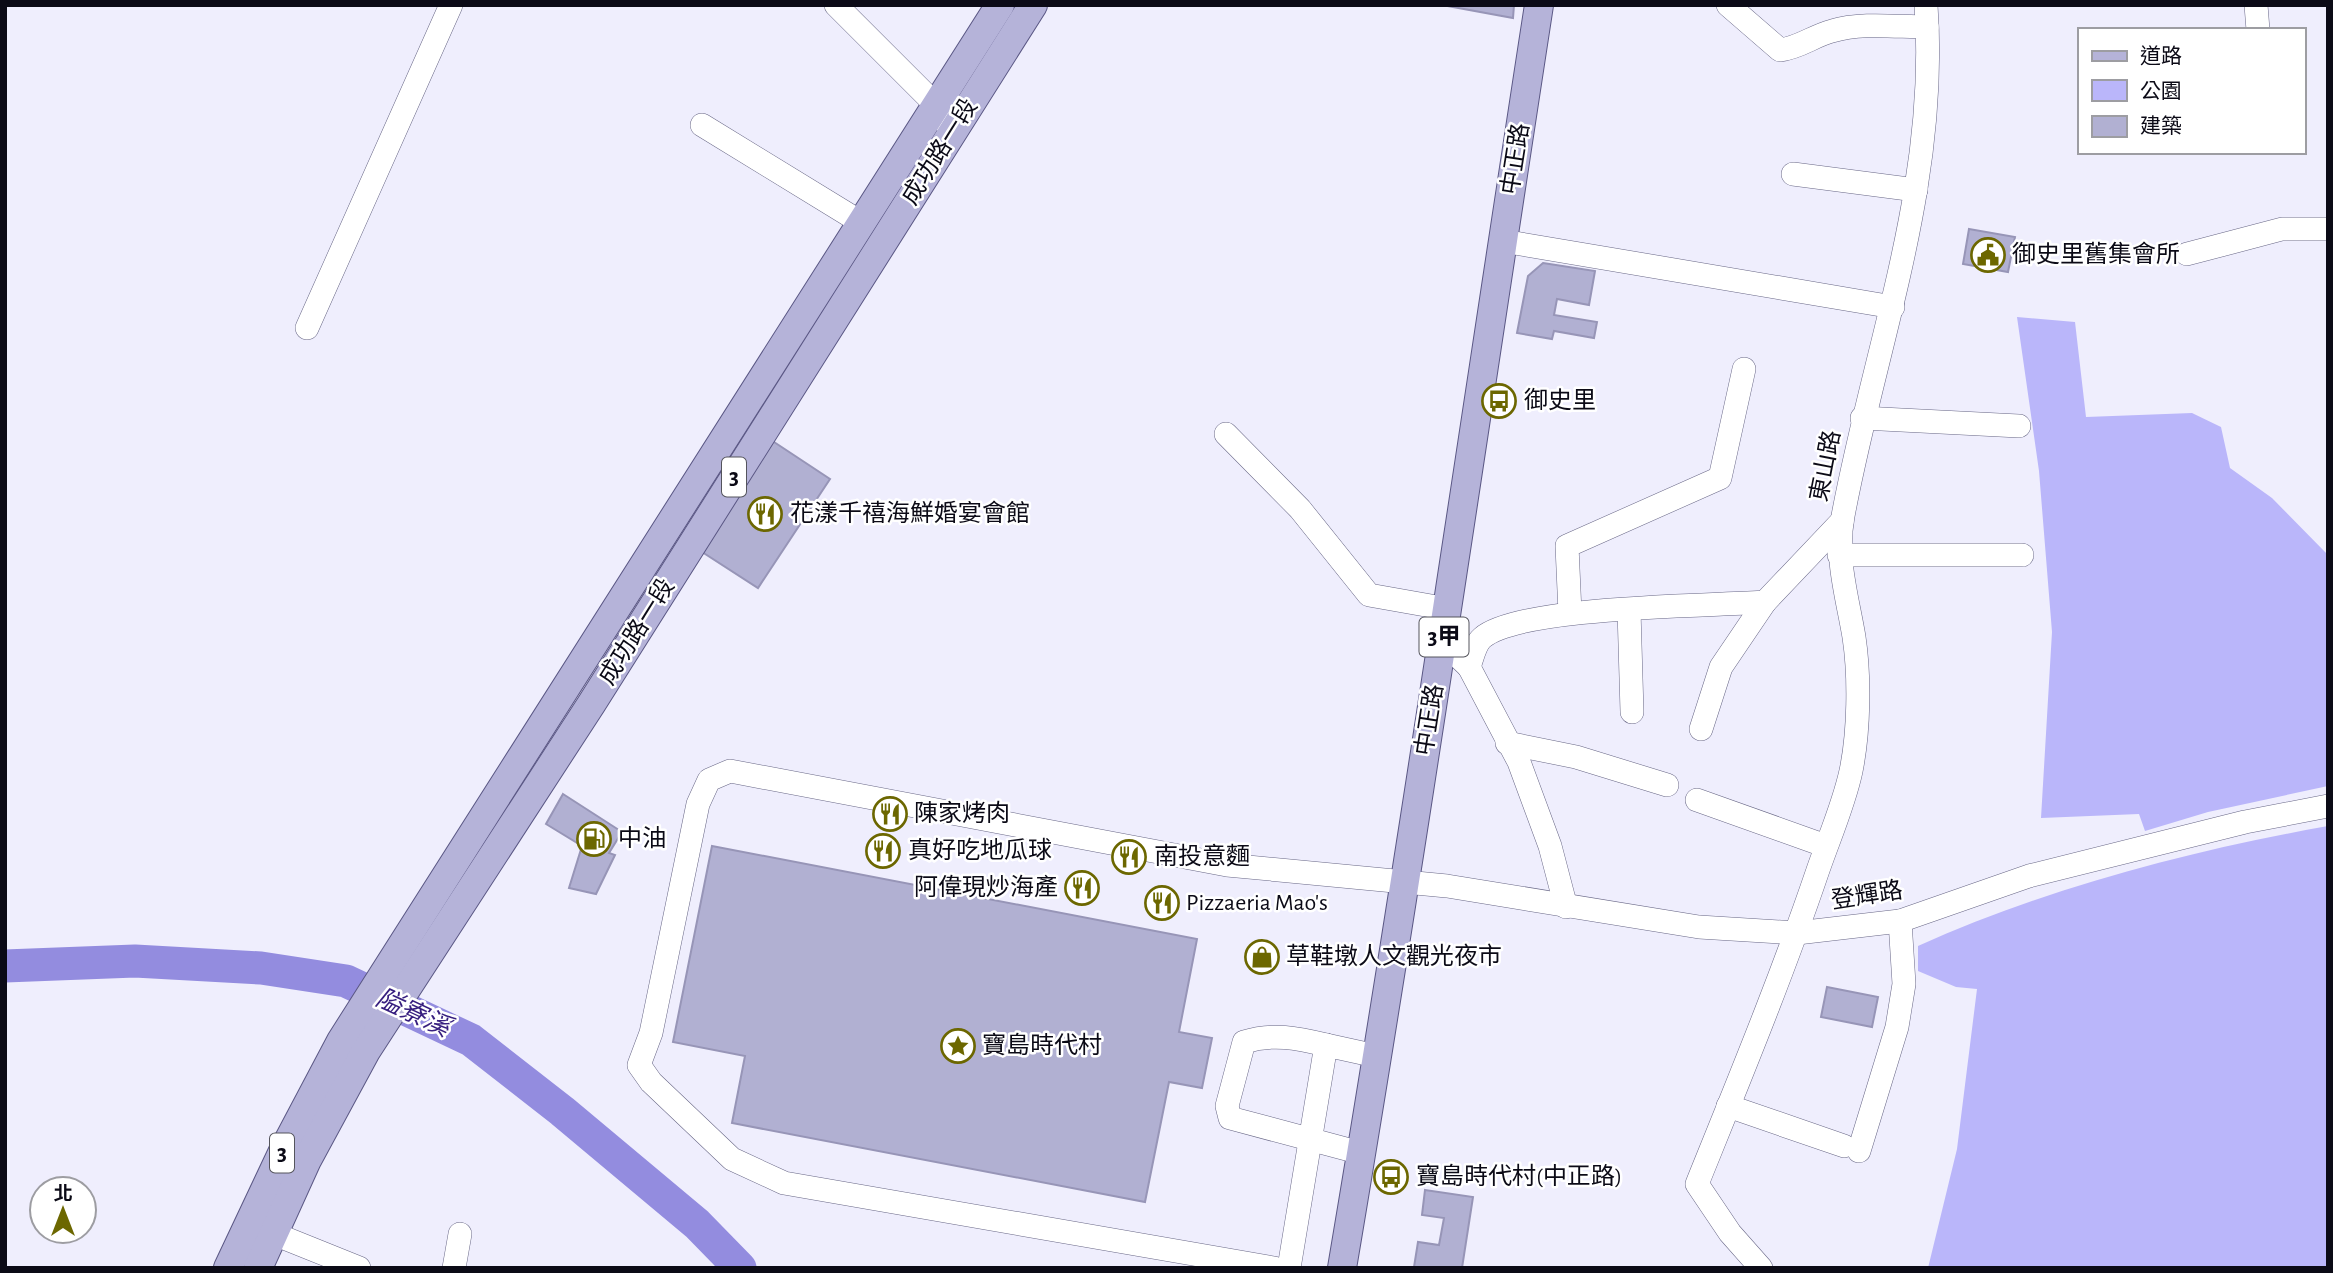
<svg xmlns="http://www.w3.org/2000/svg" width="2333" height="1273" font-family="'Alegreya Sans','Noto Sans TC',sans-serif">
  <rect width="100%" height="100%" fill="#efeefd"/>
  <!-- green -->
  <g fill="#bab6fa">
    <polygon points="2017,317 2075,322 2086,417 2192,413 2221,427 2230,468 2272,498 2327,554 2328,786 2208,812 2145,831 2139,814 2041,818 2052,632 2039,471"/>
    <path d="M2328 826V1268H1928L1957 1149 1977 989 1956 987 1918 971V946C2047 888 2189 851 2328 826Z"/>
  </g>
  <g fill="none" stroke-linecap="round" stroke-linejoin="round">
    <!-- river -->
    <polyline stroke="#938cdf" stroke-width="33" points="5,966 135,961 261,968 346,981 471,1040 562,1111 697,1224 740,1268"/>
  </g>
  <!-- building -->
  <g fill="#b1b0d2" stroke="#9795b7" stroke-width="2">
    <polygon points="1442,5 1514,5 1513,18"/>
    <polygon points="1969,229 2015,237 2008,272 1963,264"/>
    <polygon points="1543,263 1595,271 1589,305 1557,299 1554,315 1597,322 1594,338 1554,331 1552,339 1517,333 1528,276"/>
    <polygon points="771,440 830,479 758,588 699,550"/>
    <polygon points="563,794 622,832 609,853 615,855 596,894 569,888 582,846 546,824"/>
    <polygon points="712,846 1197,939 1179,1032 1212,1038 1202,1088 1169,1082 1145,1202 732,1123 745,1056 673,1042"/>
    <polygon points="1827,987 1878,997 1872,1027 1821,1017"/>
    <polygon points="1425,1190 1473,1197 1462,1268 1414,1267 1418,1242 1439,1245 1444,1218 1422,1215"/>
  </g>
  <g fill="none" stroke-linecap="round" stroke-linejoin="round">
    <!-- minor casing -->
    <g stroke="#686786" stroke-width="24">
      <g id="minor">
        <polyline points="836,5 936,105 942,120"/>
        <path d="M1728 5 1780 50C1799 48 1813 36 1832 31 1862 22 1897 27 1927 27"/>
        <polyline points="2256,5 2258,30"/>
        <polyline points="702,125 862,223"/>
        <polyline points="1793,174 1916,190"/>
        <polyline points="1503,241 1893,307"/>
        <polyline points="2187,254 2282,229 2328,229"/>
        <polyline points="307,328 451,5"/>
        <polyline points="1862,418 2019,426"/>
        <polyline points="1226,434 1300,509 1369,595 1448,609"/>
        <polyline points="1839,555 2022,555"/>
        <polyline points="1629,610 1632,712"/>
        <polyline points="1570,613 1567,546 1720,478 1744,369"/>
        <polyline points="1443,642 1469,667 1519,762 1550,846 1566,907"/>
        <path d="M1469 667C1472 659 1475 644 1482 638 1518 606 1709 606 1765 602L1842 521"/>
        <polyline points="1701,729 1721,667 1765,602"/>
        <polyline points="1507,743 1576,757 1667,785"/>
        <polyline points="1697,800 1826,846"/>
        <path d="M1326 1045C1297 1038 1273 1033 1244 1042L1227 1106 1230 1118 1361 1153"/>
        <polyline points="1728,1106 1844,1146"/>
        <polyline points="1859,1151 1897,1027 1904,984 1900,921"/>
        <polyline points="272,1233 359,1268"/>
        <polyline points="454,1268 460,1234"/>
        <polyline points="1274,1268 784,1183 732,1159 651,1082 639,1065 651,1033 698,804 709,780 730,771 1227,865 1447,886 1699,927 1797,933 1900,921 2029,876 2245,822 2328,806"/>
        <polyline points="1289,1268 1326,1045 1376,1056"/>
        <path d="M1761 1268 1730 1233 1697 1184C1739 1080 1782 976 1818 870 1829 838 1844 804 1851 771 1859 732 1860 677 1854 637 1847 595 1835 559 1843 516 1875 344 1939 185 1926 5"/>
      </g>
    </g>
    <!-- major casing -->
    <g stroke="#5a5784" stroke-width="30">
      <g id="major">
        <polyline points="228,1268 285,1147 341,1041 1000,5"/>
        <polyline points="258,1268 307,1160 366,1051 592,703 1033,5"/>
        <path d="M1342 1268C1413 848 1474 426 1539 5"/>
      </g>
    </g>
    <!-- minor -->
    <use href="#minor" stroke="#fff" stroke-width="23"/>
    <!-- major -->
    <use href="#major" stroke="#b5b3d9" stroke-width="28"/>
  </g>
  <!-- icons -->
  <defs>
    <g id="civic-ring" transform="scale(1.75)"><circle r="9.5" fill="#fff" stroke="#6c6700" stroke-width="1.5"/><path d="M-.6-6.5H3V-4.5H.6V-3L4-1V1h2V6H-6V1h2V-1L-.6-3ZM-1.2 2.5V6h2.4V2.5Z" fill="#6c6700"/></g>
    <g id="bus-ring" transform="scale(1.75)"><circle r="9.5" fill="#fff" stroke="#6c6700" stroke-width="1.5"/><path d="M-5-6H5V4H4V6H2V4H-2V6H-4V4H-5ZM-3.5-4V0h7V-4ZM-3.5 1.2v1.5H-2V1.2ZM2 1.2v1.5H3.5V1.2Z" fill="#6c6700"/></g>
    <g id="restaurant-ring" transform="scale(1.75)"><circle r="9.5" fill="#fff" stroke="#6c6700" stroke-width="1.5"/><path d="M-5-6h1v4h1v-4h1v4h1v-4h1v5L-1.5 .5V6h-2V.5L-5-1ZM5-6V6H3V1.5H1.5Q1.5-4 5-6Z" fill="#6c6700"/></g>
    <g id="fuel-ring" transform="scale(1.75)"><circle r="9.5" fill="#fff" stroke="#6c6700" stroke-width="1.5"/><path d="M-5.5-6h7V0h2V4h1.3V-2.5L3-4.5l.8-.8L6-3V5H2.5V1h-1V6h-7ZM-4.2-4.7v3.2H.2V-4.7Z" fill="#6c6700"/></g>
    <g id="shop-ring" transform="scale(1.75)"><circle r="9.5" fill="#fff" stroke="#6c6700" stroke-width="1.5"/><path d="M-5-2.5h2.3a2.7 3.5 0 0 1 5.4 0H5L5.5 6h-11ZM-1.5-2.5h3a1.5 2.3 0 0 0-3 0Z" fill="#6c6700"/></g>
    <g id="sight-ring" transform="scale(1.75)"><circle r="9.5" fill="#fff" stroke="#6c6700" stroke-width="1.5"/><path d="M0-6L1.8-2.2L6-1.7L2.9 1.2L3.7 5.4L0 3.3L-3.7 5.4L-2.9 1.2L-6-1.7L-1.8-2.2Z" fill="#6c6700"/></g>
  </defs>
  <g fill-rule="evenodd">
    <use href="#civic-ring" x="1988" y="255"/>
    <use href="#bus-ring" x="1499" y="401"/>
    <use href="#restaurant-ring" x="765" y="514"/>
    <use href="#restaurant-ring" x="890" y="814"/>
    <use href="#fuel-ring" x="594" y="839"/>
    <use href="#restaurant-ring" x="883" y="851"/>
    <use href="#restaurant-ring" x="1129" y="857"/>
    <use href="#restaurant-ring" x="1082" y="888"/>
    <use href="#restaurant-ring" x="1162" y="903"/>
    <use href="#shop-ring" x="1262" y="957"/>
    <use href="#sight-ring" x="958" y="1046"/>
    <use href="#bus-ring" x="1391" y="1177"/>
  </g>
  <g text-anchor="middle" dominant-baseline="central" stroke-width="5" stroke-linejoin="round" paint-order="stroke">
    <!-- shield labels -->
    <g fill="#fff" stroke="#54545c" stroke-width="2">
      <rect x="722" y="457.5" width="24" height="39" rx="5"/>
      <rect x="1419.5" y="617.5" width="49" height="39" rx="5"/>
      <rect x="270" y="1133.5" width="24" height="39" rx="5"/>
    </g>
    <g font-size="23" font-weight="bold" fill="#0b0a16">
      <text x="734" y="477">3</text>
      <text x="1444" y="637">3甲</text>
      <text x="282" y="1153">3</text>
    </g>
    <!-- street labels -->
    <g font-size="24" fill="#0b0a16" stroke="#fff">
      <text transform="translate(940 152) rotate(-58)">成功路一段</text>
      <text transform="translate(1516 159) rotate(-81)">中正路</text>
      <text transform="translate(1826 466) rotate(-79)">東山路</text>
      <text transform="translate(637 632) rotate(-58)">成功路一段</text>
      <text transform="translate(1430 720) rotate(-81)">中正路</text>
      <text transform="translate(1867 896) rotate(-9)">登輝路</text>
    </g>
    <!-- poi labels -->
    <g font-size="24" fill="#0b0a16" stroke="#fff" text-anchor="start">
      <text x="2012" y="255">御史里舊集會所</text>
      <text x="1524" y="401">御史里</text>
      <text x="790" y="514">花漾千禧海鮮婚宴會館</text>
      <text x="914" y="814">陳家烤肉</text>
      <text x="618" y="839">中油</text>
      <text x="908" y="851">真好吃地瓜球</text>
      <text x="1154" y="857">南投意麵</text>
      <text x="1058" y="888" text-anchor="end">阿偉現炒海產</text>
      <text x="1186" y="903">Pizzaeria Mao's</text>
      <text x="1286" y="957">草鞋墩人文觀光夜市</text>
      <text x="982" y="1046">寶島時代村</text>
      <text x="1416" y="1177">寶島時代村(中正路)</text>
    </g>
    <!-- water labels -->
    <g font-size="26" font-style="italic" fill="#371f7f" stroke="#fff">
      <text transform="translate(413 1013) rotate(25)">隘寮溪</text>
    </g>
  </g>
  <!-- border -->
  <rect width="2333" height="1273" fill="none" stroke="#0b0a16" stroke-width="14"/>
  <!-- legend -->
  <rect x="2078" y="28" width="228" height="126" fill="#ffffff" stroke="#9d9da2" stroke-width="2"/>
  <rect x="2092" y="51" width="35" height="10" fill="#b5b3d9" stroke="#9d9da2" stroke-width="2"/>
  <text x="2140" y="63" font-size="21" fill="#0b0a16">道路</text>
  <rect x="2092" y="80" width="35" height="21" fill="#bab6fa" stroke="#9d9da2" stroke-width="2"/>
  <text x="2140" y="98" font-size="21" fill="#0b0a16">公園</text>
  <rect x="2092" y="116" width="35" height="21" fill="#b1b0d2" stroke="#9d9da2" stroke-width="2"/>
  <text x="2140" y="133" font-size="21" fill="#0b0a16">建築</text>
  <!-- north arrow -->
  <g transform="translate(63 1210)"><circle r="33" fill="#ffffff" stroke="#9d9da2" stroke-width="2"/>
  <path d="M0-5L12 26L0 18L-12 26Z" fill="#6c6700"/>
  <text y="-10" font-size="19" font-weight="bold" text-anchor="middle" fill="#0b0a16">北</text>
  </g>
</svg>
